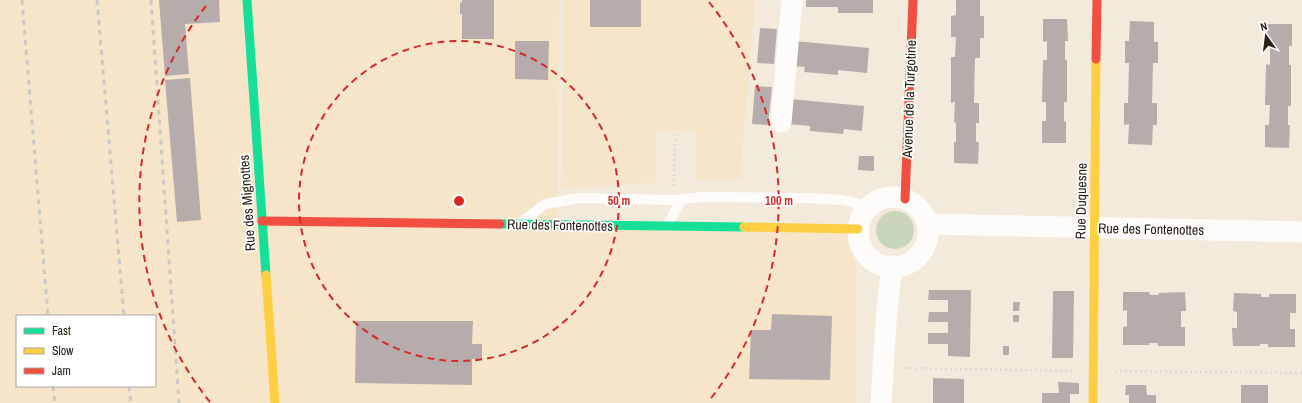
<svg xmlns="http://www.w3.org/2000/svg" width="1302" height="403" font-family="'Archivo Narrow',sans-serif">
  <rect width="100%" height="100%" fill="#f3eadc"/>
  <!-- built -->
  <g fill="#f6e5c9" fill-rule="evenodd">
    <path d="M0 0H560L557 223 857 231 856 403H0ZM17 316H155V386H17Z"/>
    <polygon points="564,0 755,0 740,179 695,180 696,130 656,131 657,183 561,188"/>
  </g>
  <!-- green -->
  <circle fill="#cad6bc" cx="895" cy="230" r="19"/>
  <!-- building -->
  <g fill="#b6acab">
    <polygon points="159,0 219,0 220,22 185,24 189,74 165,76"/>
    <polygon points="462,0 494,0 494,39 462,39 462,14 460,14 460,2 462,3"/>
    <rect x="590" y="0" width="51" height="27"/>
    <polygon points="806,0 873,0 873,13 838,13 838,7 806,7"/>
    <polygon points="956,0 980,0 980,16 984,16 984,38 980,38 980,58 975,58 974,103 979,103 979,123 976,123 976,142 979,142 978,164 954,163 954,142 956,142 956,123 954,122 955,102 951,103 951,57 955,57 956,37 951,37 951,16 956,15"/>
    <polygon points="1043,19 1067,19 1068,41 1065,41 1065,60 1067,60 1067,102 1064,102 1064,121 1066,122 1066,143 1042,143 1042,121 1046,121 1046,102 1042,102 1043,60 1047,60 1047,41 1043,42"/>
    <polygon points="1130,21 1154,22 1154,42 1158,42 1158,63 1153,63 1152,103 1157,103 1157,125 1153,125 1152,145 1128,144 1129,124 1124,125 1124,103 1128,103 1129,63 1125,63 1125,41 1129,41"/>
    <polygon points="1267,24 1292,24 1292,46 1289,46 1289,65 1291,65 1291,106 1288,106 1288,125 1290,125 1289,148 1265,147 1265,125 1269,125 1270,105 1265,105 1266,64 1270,65 1270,46 1266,45"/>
    <polygon points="760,28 777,29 774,64 757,63"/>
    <polygon points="515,41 549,41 548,80 515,79"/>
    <polygon points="795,41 869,48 867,73 838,70 838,75 804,72 805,67 793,66"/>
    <polygon points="190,78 201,220 177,222 165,80"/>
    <polygon points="755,86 772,87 768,125 752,124"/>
    <polygon points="790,99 864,106 862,131 844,129 843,134 810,131 810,126 788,124"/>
    <polygon points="859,156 874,156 874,171 858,170"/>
    <polygon points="929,290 971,290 970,357 948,356 948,344 928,344 928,333 948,333 948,322 928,322 929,312 948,312 948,300 928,300"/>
    <polygon points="1053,291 1074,291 1073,358 1052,358"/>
    <polygon points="1123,292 1149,292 1150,295 1158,295 1159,293 1185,292 1186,311 1181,311 1181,327 1185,327 1185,346 1158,346 1158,343 1149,343 1149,345 1123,345 1123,327 1127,326 1127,310 1123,311"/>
    <polygon points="1234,293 1261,294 1261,297 1269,297 1269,294 1296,294 1296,313 1290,313 1290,329 1295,329 1295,347 1268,347 1268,344 1260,344 1260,346 1233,346 1232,328 1237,328 1237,312 1233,311"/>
    <polygon points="1013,302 1020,302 1019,311 1013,311"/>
    <polygon points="772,314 832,316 830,380 749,379 751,330 771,330"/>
    <rect x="1013" y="315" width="6" height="7"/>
    <polygon points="356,321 473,321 472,344 482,344 482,359 472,359 472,385 355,383"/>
    <rect x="1003" y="346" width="6" height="9"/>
    <polygon points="933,378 964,379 964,403 933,403"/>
    <polygon points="1058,382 1079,383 1079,394 1070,394 1070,403 1042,403 1042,393 1059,393"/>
    <polygon points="1126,385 1146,385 1147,395 1156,395 1156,403 1129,403 1129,395 1125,395"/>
    <rect x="1241" y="385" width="27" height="18"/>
  </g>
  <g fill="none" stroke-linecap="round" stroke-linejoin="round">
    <!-- path -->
    <g stroke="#dedbd7" stroke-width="2.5" stroke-dasharray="2 3" stroke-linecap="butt">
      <polyline points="674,186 675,135"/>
      <polyline points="905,368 1072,371"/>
      <polyline points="1115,371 1302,373"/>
    </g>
    <!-- lane -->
    <g stroke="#fdfcfa" stroke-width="10">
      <polyline points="523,221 545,204 580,198 674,200 701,197 806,198 843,200 869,206"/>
      <polyline points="667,226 681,200"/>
    </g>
    <!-- street -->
    <g stroke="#fdfcfa" stroke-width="21">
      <polyline points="781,122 792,0"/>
      <circle cx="893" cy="232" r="35"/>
      <polyline points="928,224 1302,232"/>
      <polyline points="881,403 886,320 892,266"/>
    </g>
    <!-- fast -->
    <g stroke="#16e098" stroke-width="9">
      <polyline points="247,0 266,275"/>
      <polyline points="500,224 744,227"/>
    </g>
    <!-- slow -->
    <g stroke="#ffcf43" stroke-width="9">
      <polyline points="744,227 858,229"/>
      <polyline points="266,275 275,403"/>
      <polyline points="1093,403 1096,59"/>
    </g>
    <!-- jam -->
    <g stroke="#f24e42" stroke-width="9">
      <polyline points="1096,59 1097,0"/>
      <polyline points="905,199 913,0"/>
      <polyline points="262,221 500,224"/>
    </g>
    <!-- rail -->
    <g stroke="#cbc9c5" stroke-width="3" stroke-dasharray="5 5" stroke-linecap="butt">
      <polyline points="22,0 48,316"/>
      <polyline points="97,0 124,316"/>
      <polyline points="151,0 179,403"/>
      <polyline points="53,386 55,403"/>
      <polyline points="129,386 131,403"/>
    </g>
  </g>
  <!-- distance rings -->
  <g fill="none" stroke="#d62828" stroke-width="2" stroke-dasharray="7 5">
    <circle cx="459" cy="201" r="160"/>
    <path d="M210 402A320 320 0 0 1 209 2M709 2A320 320 0 0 1 708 402"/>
  </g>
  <g text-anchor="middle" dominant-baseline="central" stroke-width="3.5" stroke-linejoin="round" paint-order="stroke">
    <!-- street labels -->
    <g font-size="14" fill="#292115" stroke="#fff">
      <text transform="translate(909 99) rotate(-88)">Avenue de la Turgotine</text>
      <text transform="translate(1081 201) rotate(-89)">Rue Duquesne</text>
      <text transform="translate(247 203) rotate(-94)">Rue des Mignottes</text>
      <text transform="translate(560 225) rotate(1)">Rue des Fontenottes</text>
      <text transform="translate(1151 229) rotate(1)">Rue des Fontenottes</text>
    </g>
  </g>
  <circle cx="459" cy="201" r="6" fill="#d62828" stroke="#fff" stroke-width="2"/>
  <g font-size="12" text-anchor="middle" font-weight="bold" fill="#d62828" stroke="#fff" stroke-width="3.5" stroke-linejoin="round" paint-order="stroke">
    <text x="619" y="205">50 m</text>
    <text x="779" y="205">100 m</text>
  </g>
  <!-- legend -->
  <rect x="16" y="315" width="140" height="72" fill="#ffffff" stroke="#a9a6a1"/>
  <rect x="24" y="328" width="20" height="6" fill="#16e098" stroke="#a9a6a1"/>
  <text x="52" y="335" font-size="12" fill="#292115">Fast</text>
  <rect x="24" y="348" width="20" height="6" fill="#ffcf43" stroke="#a9a6a1"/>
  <text x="52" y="355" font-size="12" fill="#292115">Slow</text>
  <rect x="24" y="368" width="20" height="6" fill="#f24e42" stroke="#a9a6a1"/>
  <text x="52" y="375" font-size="12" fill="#292115">Jam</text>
  <!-- north arrow -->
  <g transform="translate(1266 36) rotate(346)" stroke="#ffffff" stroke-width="3" paint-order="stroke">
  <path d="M0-3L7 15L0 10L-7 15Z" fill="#292115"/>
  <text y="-6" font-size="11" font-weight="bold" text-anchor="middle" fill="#292115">N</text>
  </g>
</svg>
